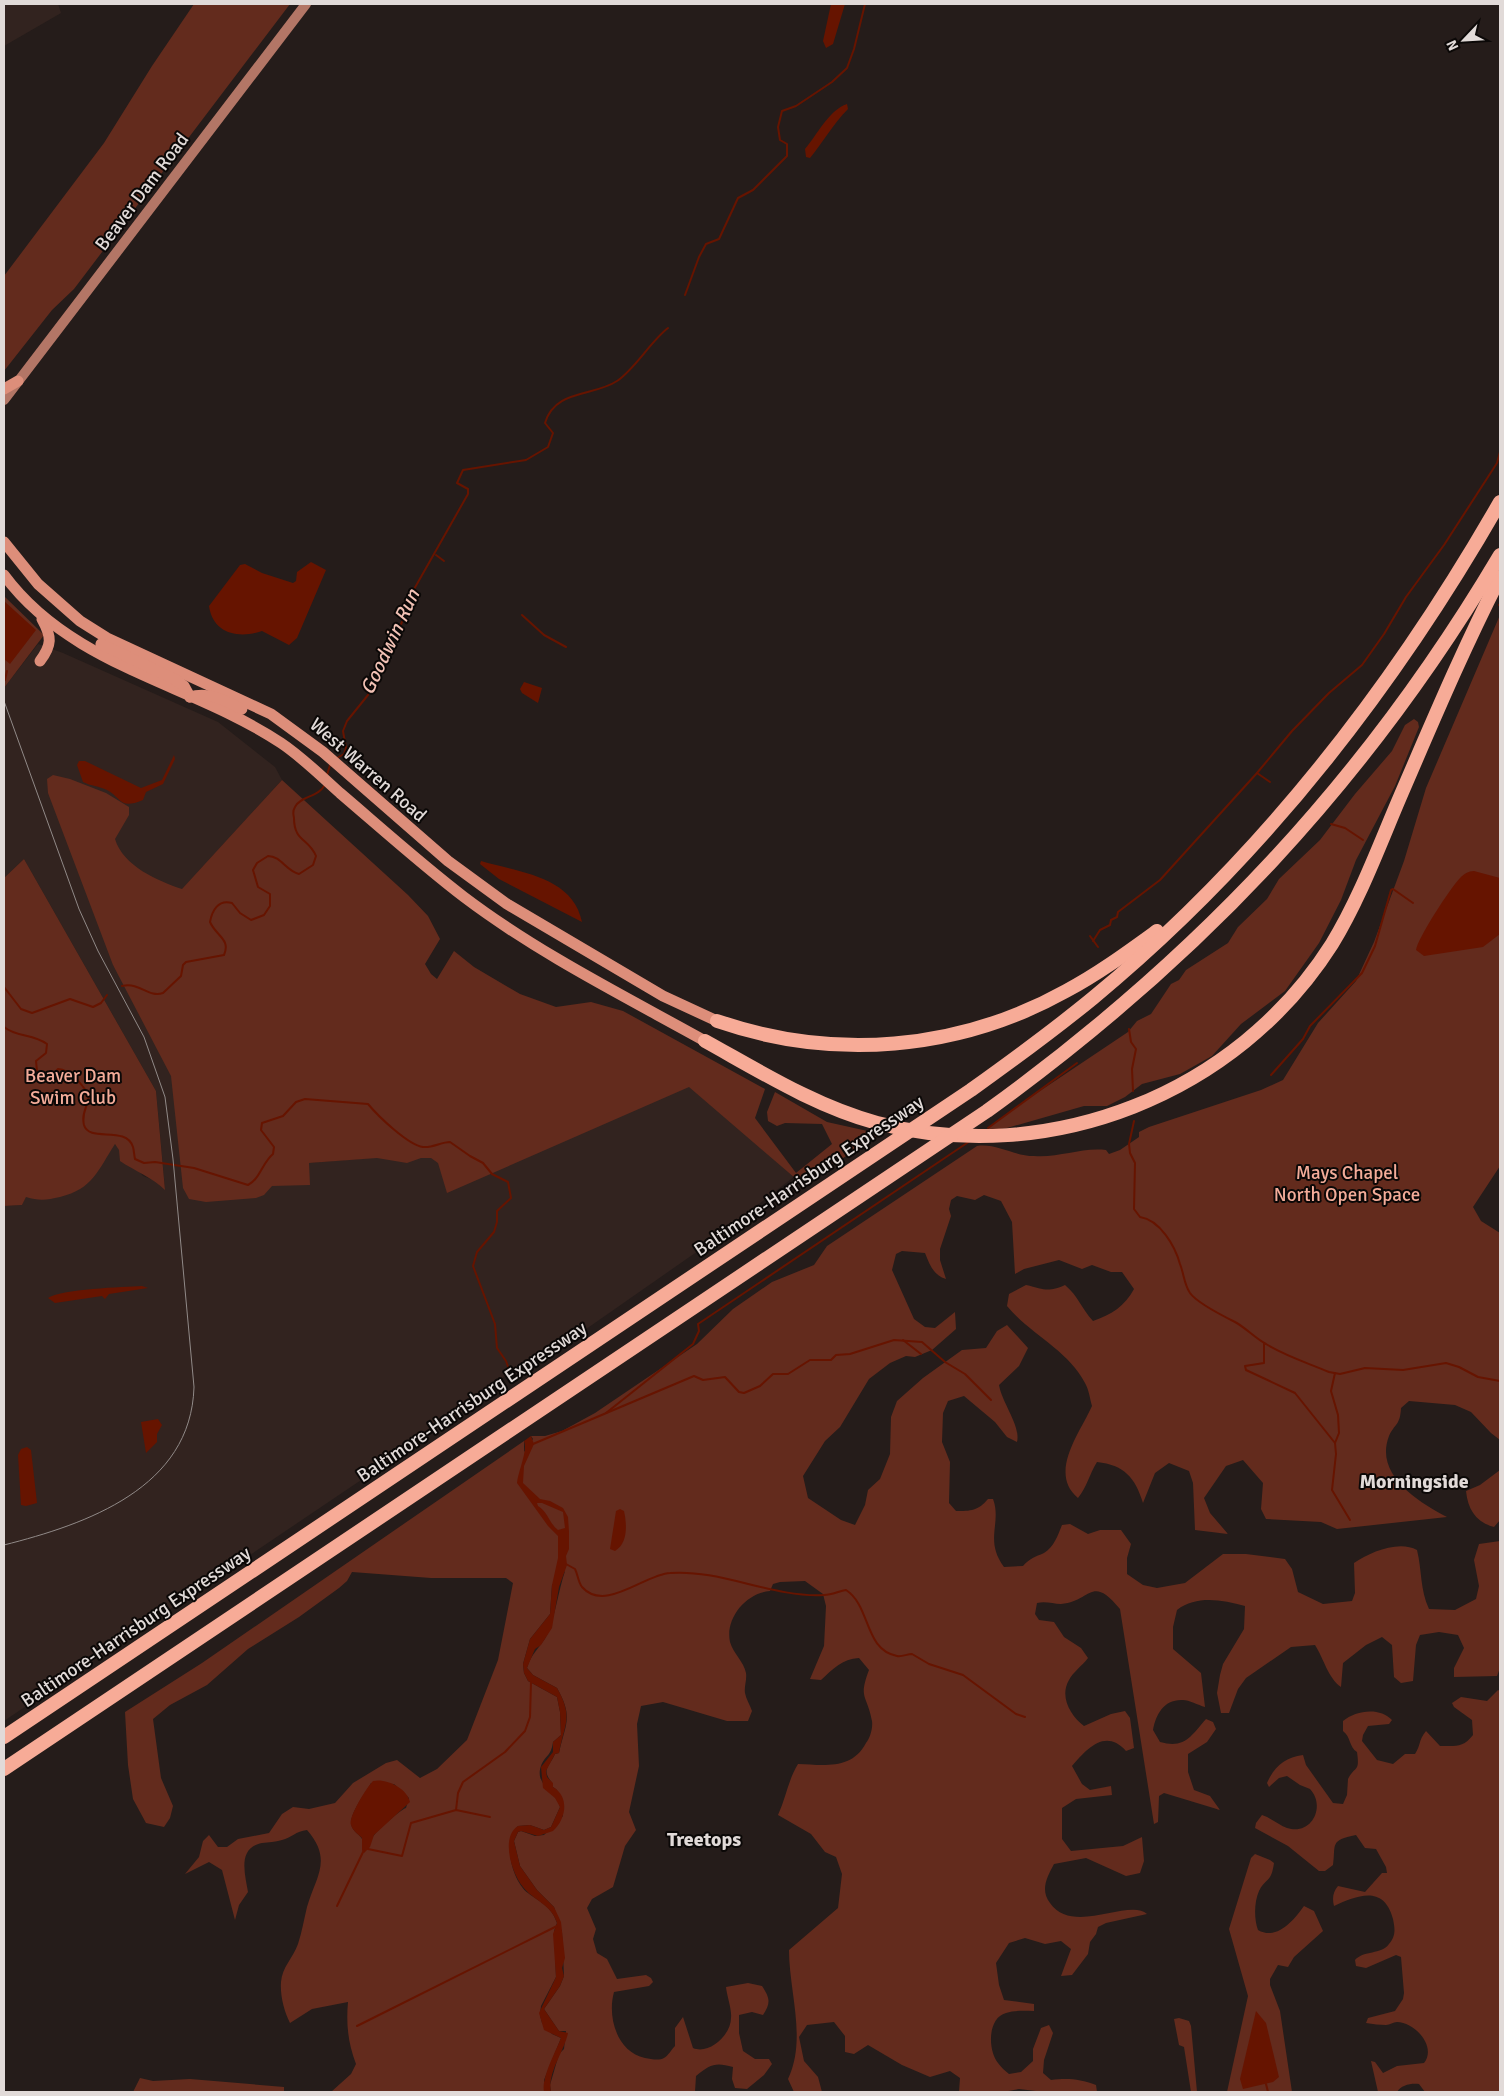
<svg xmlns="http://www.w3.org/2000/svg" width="1504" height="2096" font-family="Signika,sans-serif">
  <rect width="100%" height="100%" fill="#251c1a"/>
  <!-- built -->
  <g fill="#32231f">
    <polygon points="4,4 58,4 61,13 4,46"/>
    <polygon points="38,644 63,653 218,722 275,767 282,780 113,965 309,1185 309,1163 454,1151 685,1070 795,1176 698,1251 526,1371 521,1366 493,1384 496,1389 4,1721 4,1206 22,1205 26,1196 115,1144 143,1176 158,1182 165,1189 156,1091 24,859 4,878 4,688"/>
  </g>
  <!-- green -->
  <g fill="#632b1d" fill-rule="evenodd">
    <polygon points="194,4 290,4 74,289 52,310 4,371 4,276 104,143 152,66"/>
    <polygon points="4,596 44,635 4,688"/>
    <path d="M1500 615V1166L1473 1207 1481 1221 1500 1233V1440L1491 1433 1471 1412 1455 1405 1409 1401 1401 1408C1400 1426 1395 1423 1389 1436 1374 1475 1418 1502 1447 1517L1337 1529 1321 1522 1266 1519 1261 1509 1263 1483 1243 1460 1226 1466 1204 1498 1210 1513 1228 1534 1195 1530 1193 1483 1189 1471 1169 1463 1155 1473 1143 1503C1135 1477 1124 1465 1097 1462 1089 1475 1087 1487 1078 1498 1048 1473 1080 1433 1092 1406 1090 1399 1089 1390 1085 1383 1068 1350 1030 1334 1007 1306L1009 1294 1026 1285C1044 1289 1047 1293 1065 1285 1079 1297 1081 1308 1093 1321 1111 1315 1125 1306 1134 1289L1122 1272H1111L1092 1265 1082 1269 1059 1260 1024 1269 1015 1274 1012 1222 1001 1201 984 1195 975 1200 957 1196 951 1200 949 1209 951 1216 940 1249V1260L946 1279C933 1275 930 1265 925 1253L902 1251 896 1254 892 1270 914 1319 925 1327 935 1328 955 1312 956 1329 932 1350 915 1357 906 1356 890 1363 869 1379 840 1427 825 1441 803 1476 808 1498 841 1520 855 1525 865 1505 868 1490 880 1479 890 1454 891 1417 897 1401 923 1378 962 1350 986 1348 997 1331 1007 1325 1028 1348 1019 1366 999 1385C1002 1403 1021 1426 1017 1442L1007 1437 995 1422 964 1396 948 1401 943 1413 942 1442 950 1462 949 1503 956 1511C971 1511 978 1511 988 1499H993C1002 1523 984 1540 1004 1567L1023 1566C1030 1558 1035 1557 1044 1553 1054 1547 1058 1535 1062 1525L1070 1524 1088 1534 1100 1530H1121L1131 1544 1127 1558V1574L1143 1585 1157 1588 1185 1583 1223 1554H1246L1285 1559 1292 1569 1298 1592 1323 1604 1352 1601 1355 1593 1354 1563C1370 1552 1399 1540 1417 1550 1422 1570 1420 1590 1429 1609L1455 1610 1476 1599 1479 1586 1474 1560 1479 1544 1500 1541V1668L1497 1676 1454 1677V1668L1464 1648 1458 1635 1439 1632 1420 1635 1416 1645 1413 1681 1401 1683 1394 1677 1392 1645 1382 1637 1366 1645 1343 1663 1341 1687C1328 1678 1324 1659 1315 1645L1291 1647 1246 1678 1238 1689 1229 1713H1221L1217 1693 1220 1675 1223 1664 1244 1629 1245 1606C1222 1600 1197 1595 1177 1610L1173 1627V1649L1201 1673 1205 1707C1198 1705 1189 1700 1183 1700 1164 1699 1156 1714 1153 1730L1160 1742C1185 1749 1191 1736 1206 1719L1213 1722 1216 1729 1207 1742 1188 1754V1772L1194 1790 1210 1796 1220 1810 1164 1793 1159 1796 1158 1822 1154 1824 1120 1609C1091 1574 1092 1601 1061 1604 1053 1604 1046 1601 1037 1603L1035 1614 1039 1620 1054 1622 1064 1637 1081 1648 1088 1658C1082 1666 1073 1672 1069 1680 1059 1697 1071 1716 1084 1726L1111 1714 1125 1711 1130 1718 1134 1748 1126 1751C1105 1728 1087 1749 1072 1766L1082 1784 1090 1790 1111 1786 1112 1795 1076 1799 1062 1808V1839L1071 1851 1123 1846 1142 1837 1144 1861 1140 1873 1126 1876 1086 1858 1054 1864C1047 1877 1040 1890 1050 1903 1073 1936 1129 1898 1147 1914L1106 1923 1098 1927 1096 1934 1090 1942 1088 1954 1072 1975 1061 1976 1071 1949 1061 1941 1045 1944 1025 1938 1009 1943 996 1963 999 1985 1004 2000 1034 2004V2011C1025 2011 1015 2010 1006 2013 987 2018 988 2051 998 2063 1001 2067 1005 2071 1009 2074L1021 2072 1033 2061V2049L1041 2028 1049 2025 1053 2033 1044 2060 1043 2073 1051 2080C1068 2078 1080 2079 1096 2085L1097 2092H1044L1019 2089 1003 2092H959L960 2078 950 2071 930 2077 902 2065 868 2045 854 2054 845 2052V2036L834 2022 807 2025 799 2037 804 2061 818 2077 822 2092H794L788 2079C807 2039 789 1992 789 1950L838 1908 842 1874 836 1857 825 1852 811 1834 778 1815C786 1798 788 1780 798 1764 824 1765 852 1770 866 1743 870 1738 873 1728 872 1721 867 1694 858 1699 869 1670L859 1658C842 1659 833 1669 821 1680L810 1679 824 1646 826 1606 823 1594 805 1581 780 1582 773 1584 770 1591C746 1593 725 1618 730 1642 733 1653 744 1662 746 1673 747 1680 744 1687 745 1693 746 1699 750 1705 752 1711L748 1721H727L663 1702 641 1706 637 1724 639 1766 629 1812 636 1830 625 1846 613 1887 592 1899 587 1908 596 1929 593 1939 597 1953 607 1959 617 1979 646 1975 651 1978 653 1982 649 1986 614 1992C607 2017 617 2052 645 2058 651 2059 659 2061 664 2058 668 2056 672 2049 675 2046V2028L683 2017 693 2048C709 2055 731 2035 731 2018 732 2009 727 1997 726 1987L748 1983 762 1986C770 1998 771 2003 763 2015L752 2012 739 2015V2033L743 2051 755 2059H769L772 2064 764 2075 747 2089 735 2088 732 2079 733 2067C716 2062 710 2064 696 2076L695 2092H551L550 2085 559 2054 564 2049 566 2031H559L544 2009 560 1986 564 1976 562 1932 554 1907 537 1890 520 1866 514 1841 518 1832 521 1831 535 1836 544 1835 563 1816 557 1790 553 1787V1784C541 1769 548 1769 555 1754L559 1753C565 1724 574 1718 557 1688L533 1675 527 1668C531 1653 541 1647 547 1635 556 1614 558 1592 565 1571L552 1585 550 1614 530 1639 523 1664 524 1673 528 1681 557 1697 560 1712 561 1735 553 1742C551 1757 545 1755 541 1766 534 1785 557 1792 560 1807L551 1827 544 1830 530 1825 518 1826C502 1841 512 1881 528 1893 540 1902 552 1907 557 1923L554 1931 556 1977 541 2006 540 2015 542 2023 552 2034 561 2038 544 2080V2092H331L351 2074 356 2064C348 2043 346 2024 348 2002L312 2009 290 2023C284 2011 280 1996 281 1982 282 1967 293 1958 298 1944 302 1932 304 1919 307 1907 316 1876 333 1860 307 1830 296 1831 291 1838 282 1840 275 1842 269 1842 262 1843 237 1848 245 1874 248 1892L239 1905 235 1920 222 1870 209 1862 185 1874 199 1857 203 1841 209 1835 218 1847H227L238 1839 269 1833 282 1814 293 1807 309 1809 335 1803 353 1783 386 1763 397 1760 420 1778 437 1769 467 1740 498 1660 513 1583 506 1578H431L352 1572 347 1581 339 1588 299 1617 248 1649 207 1685 170 1705 153 1719 161 1778 173 1806 170 1818 164 1827 146 1823 133 1799 128 1765 125 1712 202 1663 524 1441V1452L533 1439 531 1436H545L562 1431 595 1413 697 1344 733 1309 772 1282 814 1265 827 1246 977 1146C996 1143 1014 1156 1034 1156 1059 1158 1082 1147 1106 1150L1109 1154 1120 1150 1139 1137V1132L1149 1127 1261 1090 1283 1080 1318 1023 1356 981 1374 942 1404 861 1426 788ZM371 1783 394 1784 409 1798 406 1808C400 1810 379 1829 375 1834 369 1841 370 1844 362 1849V1839C360 1835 354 1832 352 1827 347 1816 366 1793 371 1783Z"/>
    <polygon points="1414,719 1418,722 1419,727 1395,786 1356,860 1341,900 1319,943 1285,991 1241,1024 1212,1056 1180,1074 1142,1084 1125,1097 1107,1106 1084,1106 1007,1128 985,1131 1013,1109 1128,1032 1137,1021 1151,1014 1171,984 1179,980 1186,970 1228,943 1238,927 1267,899 1279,879 1320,840 1355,794 1392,751 1405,725"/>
    <path d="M53 775 70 779 106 793 129 807V815L115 839C123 866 158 881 182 889L282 780 408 895 428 916 440 939 425 964 431 974 437 979 454 951 474 967 520 994 556 1007 591 1002 623 1011 765 1089 755 1118 796 1173 832 1144 822 1124 785 1123 777 1126 768 1121 767 1112 775 1092 827 1122 881 1134 802 1184 689 1087 447 1193 438 1163 431 1158H421L407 1163 377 1158 309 1163 310 1185 272 1186 264 1195 256 1198 206 1202 189 1199 183 1188 171 1076 113 965 48 793 47 779Z"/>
    <path d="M24 859 156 1091 165 1190C153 1178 135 1171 120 1161L119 1150 115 1144C98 1170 93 1189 60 1197 47 1200 39 1201 26 1197L22 1205 4 1206V878Z"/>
    <path d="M1500 1470V1520L1494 1527C1476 1522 1468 1510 1466 1491L1480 1485Z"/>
    <path d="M1498 1690 1500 1691V2092H1425L1419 2084C1411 2083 1401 2085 1397 2092H1378L1371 2061 1375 2062 1383 2073 1397 2066 1424 2063C1437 2047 1415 2022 1397 2022 1393 2022 1390 2025 1386 2025 1380 2025 1373 2024 1366 2023L1368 2018 1395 2011 1403 1999 1404 1993 1401 1957 1396 1955 1366 1968 1356 1966 1355 1960C1364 1950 1381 1955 1389 1944 1396 1936 1395 1929 1393 1919 1384 1885 1358 1895 1334 1906 1332 1898 1333 1892 1338 1886L1365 1892 1382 1873H1387L1386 1867 1376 1849 1365 1848 1356 1835C1329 1840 1336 1845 1333 1865L1325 1871H1319L1288 1846 1255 1828 1256 1823 1262 1815C1271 1818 1279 1825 1287 1828 1312 1836 1326 1806 1310 1789L1300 1785 1287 1776 1279 1778 1269 1787 1267 1783C1274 1767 1285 1757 1303 1755L1306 1765 1333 1803 1343 1804 1347 1795 1348 1779C1355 1765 1360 1773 1357 1752 1349 1747 1351 1737 1343 1731V1721C1356 1710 1380 1707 1392 1720L1389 1724 1368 1726 1363 1735 1362 1741 1377 1760 1393 1764 1405 1754H1415C1421 1745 1418 1741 1426 1731L1440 1746C1455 1746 1463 1748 1473 1735L1472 1720 1454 1707 1452 1703 1461 1697 1487 1701Z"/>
    <path d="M1255 1854 1270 1860 1274 1863C1271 1884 1266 1877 1259 1891 1254 1902 1254 1919 1258 1930 1277 1941 1294 1920 1304 1906L1314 1911 1323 1931 1294 1957 1288 1967 1278 1965 1270 1979V1985L1280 2011 1292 2092H1227L1248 1996 1229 1929 1251 1858Z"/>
    <polygon points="1179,2018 1189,2021 1191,2026 1197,2092 1191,2092 1184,2047 1179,2045 1174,2019"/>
    <polygon points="140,2078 153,2081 190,2079 284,2087 284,2092 133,2092"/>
  </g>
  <!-- water -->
  <g fill="#661400" fill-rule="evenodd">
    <polygon points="831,4 845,4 833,44 826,48 823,41"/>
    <path d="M847 104 848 109C833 124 823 142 810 158L806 157 805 149C817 135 829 110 847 104Z"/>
    <path d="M311 562 326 570 297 638 289 645 262 631C239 639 213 634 209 606L240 565 245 564 262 573 293 583 296 581 297 572Z"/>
    <polygon points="4,601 36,630 10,664 4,659"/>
    <polygon points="524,682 542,688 538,703 522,693 520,689"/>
    <path d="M174 755 175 759 163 784 146 792 143 800C119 810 122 798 107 790 99 786 91 786 83 782L77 765 79 761H85L141 788 162 780Z"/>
    <path d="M481 861C518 872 573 876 582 922L499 879 480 864Z"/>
    <path d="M1474 871 1500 878V934L1483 947 1424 956 1416 950C1417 939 1451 887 1460 878 1464 874 1468 871 1474 871Z"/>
    <path d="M142 1286 148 1288 109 1294 105 1299 102 1296 55 1303 48 1298C60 1289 124 1287 142 1286Z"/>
    <polygon points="158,1419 162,1425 157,1434 157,1442 146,1453 141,1422"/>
    <path d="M531 1436 534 1444 524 1466 523 1483 540 1499 550 1501 563 1508 568 1517 569 1532V1549L566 1556 567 1565 559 1587 552 1628 541 1645 535 1649 527 1668 533 1675 557 1688C574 1718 564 1724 559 1753L555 1754 546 1771 547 1777 553 1783V1787C570 1797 566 1819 553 1831L538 1836 521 1831 518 1832 514 1841 520 1866 537 1890 554 1907 561 1922 565 1958 562 1968 564 1976 560 1986 544 2009 559 2031 568 2033C564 2052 547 2073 551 2092H544C541 2078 556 2051 561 2038L544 2030 539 2013 556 1977 553 1934 557 1923C551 1904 534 1901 523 1887 512 1874 500 1837 518 1826L530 1825 544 1830 551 1827 560 1807 555 1798 543 1788 541 1767 553 1752V1742L561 1735 560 1712 557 1697 528 1681 524 1673 523 1664 530 1639 550 1614 552 1585 558 1558V1536L548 1526 517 1483C518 1471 528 1451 524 1441ZM537 1503H542L563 1512 565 1528 558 1530C549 1523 548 1512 538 1506Z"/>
    <polygon points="27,1447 31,1450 37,1503 26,1506 21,1505 18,1455 21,1449"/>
    <path d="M620 1509 624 1511C627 1525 628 1543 615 1551L610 1549 616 1511Z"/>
    <path d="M373 1781C386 1778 407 1788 410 1802L374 1835 370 1847 364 1853 362 1850V1838C358 1834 352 1830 351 1825 348 1817 367 1787 373 1781Z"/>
    <polygon points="1256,2011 1266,2023 1279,2077 1273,2082 1243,2089 1240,2079"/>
  </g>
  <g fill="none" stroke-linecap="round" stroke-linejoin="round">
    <!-- stream -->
    <g stroke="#661400" stroke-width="2">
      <polyline points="685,295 699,257 706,244 719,239 738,198 753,190 787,156 787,144 780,140 778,127 782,111 796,106 832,82 847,68 854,49 865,4"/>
      <polyline points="436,555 444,561"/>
      <polyline points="1499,605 1500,604"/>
      <polyline points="522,615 544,635 566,647"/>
      <polyline points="5,680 7,671"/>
      <path d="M337 758 344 754 346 748 343 731 347 721 368 695 402 622 413 591 468 494V489L457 483 463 470 526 460 548 447 553 433 545 423C555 389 593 397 617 381 635 369 650 342 668 328"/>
      <polyline points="1257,773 1292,731 1329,693 1362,665 1384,634 1406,597 1444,545 1497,463 1500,452"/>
      <polyline points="327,775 330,765"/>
      <polyline points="1331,824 1345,828 1363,840"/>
      <polyline points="1090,936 1098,947"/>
      <polyline points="1093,941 1100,930 1110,925 1111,920 1117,917 1118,912 1160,880 1257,773 1270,782"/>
      <path d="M122 986C141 982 148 998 163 993L181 976 183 965 186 962 224 955C231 939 216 936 210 922 212 911 218 899 232 903L240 913 251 920 264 915 270 906V894L258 887 253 870 257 863 268 856C281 856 286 871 299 874L313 865 316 856C309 838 294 842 294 818 293 814 293 810 295 807 300 796 320 797 325 784"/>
      <polyline points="4,987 21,1009 32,1013 70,999 93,1007 101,1003 107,995"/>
      <path d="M4 1027C16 1037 33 1034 47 1044L46 1053 36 1061 37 1071 49 1079 58 1069C72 1070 82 1085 89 1095 88 1106 81 1113 84 1125 89 1143 126 1125 133 1147 134 1150 134 1155 135 1159L144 1163 155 1162 194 1168 248 1185C260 1179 262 1163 273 1154L274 1147 261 1130 262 1123 283 1116 296 1102 305 1099 368 1104C378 1116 408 1145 423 1147 433 1148 441 1142 450 1142L470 1156 483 1163 492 1174 508 1182 511 1198 497 1211V1222L494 1232 477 1252 473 1266 495 1324 497 1348 506 1361 512 1378"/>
      <polyline points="1129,1029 1131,1042 1136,1049 1132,1069 1133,1091"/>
      <polyline points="1271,1075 1303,1039 1310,1026 1362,973 1375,946 1391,890 1393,889 1413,903"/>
      <path d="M1134 1121 1129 1144 1130 1153 1135 1163 1134 1209 1140 1217C1160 1220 1175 1246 1180 1264 1184 1274 1184 1284 1190 1293 1197 1303 1223 1316 1235 1322 1246 1328 1255 1338 1266 1344 1285 1356 1308 1363 1329 1372L1340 1374 1365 1368 1403 1370 1446 1363 1459 1367 1478 1377 1500 1381"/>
      <polyline points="988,1128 1077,1063"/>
      <polyline points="903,1340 921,1354"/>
      <polyline points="1264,1343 1264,1363 1245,1366 1246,1370 1295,1393 1335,1443"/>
      <polyline points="1335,1373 1331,1391 1338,1415 1339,1433 1335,1443 1336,1454 1332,1490 1350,1520"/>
      <polyline points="606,1413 693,1344 699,1331 698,1324 970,1141"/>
      <polyline points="533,1444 694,1376 703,1380 725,1377 739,1392 744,1393 760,1386 773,1374 788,1374 810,1360 831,1360 836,1355 850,1354 894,1340 922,1342 945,1362 965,1374 991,1400"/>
      <path d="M566 1564 575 1569C578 1575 578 1582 582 1587 605 1613 645 1574 670 1573 721 1569 773 1598 824 1595 832 1595 839 1591 846 1590 871 1606 864 1650 897 1656 902 1657 907 1654 912 1654L929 1664 963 1675 1016 1714 1025 1717"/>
      <polyline points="456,1810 458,1793 463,1782 505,1752 525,1731 530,1717 531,1682"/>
      <polyline points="368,1849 402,1856 411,1823 456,1810 490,1817"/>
      <polyline points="337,1906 364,1850"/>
      <polyline points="357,2026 557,1926"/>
      <polyline points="1266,2084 1268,2092"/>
    </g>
    <!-- secondary -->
    <polyline stroke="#b37666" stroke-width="10" points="4,400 306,4"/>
    <!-- primary -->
    <g stroke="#dd8e7a" stroke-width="11">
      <polyline points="4,389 18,381"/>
      <polyline points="4,542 38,584 80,621 107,638 271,714 323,752 448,861 507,904 663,996 717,1021"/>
      <path d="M4 575C72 667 191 683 281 743 302 757 321 776 340 793 381 828 421 864 464 897 538 953 624 996 705 1041"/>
      <polyline points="101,644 176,680 184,686 190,697"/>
      <path d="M40 661C52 645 52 637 42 619"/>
      <path d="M190 697C209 691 225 701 242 709"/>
    </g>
    <!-- motorway -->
    <g stroke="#f7ab97" stroke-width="14">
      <path d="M717 1021C833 1061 958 1051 1066 991 1098 974 1128 952 1157 931"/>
      <path d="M705 1041C761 1072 815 1106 877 1123 1049 1168 1237 1094 1332 944 1360 898 1379 846 1400 797 1432 723 1463 649 1500 577"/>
      <path d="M4 1737 971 1090C1013 1060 1054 1030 1093 998 1260 860 1393 689 1500 502"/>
      <path d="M4 1769 987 1111C1199 958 1366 781 1500 555"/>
    </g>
    <!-- tram -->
    <path stroke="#918a88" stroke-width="1" d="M4 701 79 909 98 951 144 1037 165 1097 173 1159 194 1387C191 1488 87 1524 4 1545"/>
  </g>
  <g text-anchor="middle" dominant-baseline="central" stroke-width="4" stroke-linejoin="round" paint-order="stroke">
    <!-- street labels -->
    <g font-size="19" fill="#e1dad8" stroke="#0b0807">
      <text transform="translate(142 192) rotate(-53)">Beaver Dam Road</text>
      <text transform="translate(368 770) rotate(41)">West Warren Road</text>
      <text transform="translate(809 1176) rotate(-34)">Baltimore-Harrisburg Expressway</text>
      <text transform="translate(472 1402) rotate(-34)">Baltimore-Harrisburg Expressway</text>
      <text transform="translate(136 1627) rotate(-34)">Baltimore-Harrisburg Expressway</text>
    </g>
    <!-- park labels -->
    <g font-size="19" fill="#f4ac99" stroke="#0b0807">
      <text x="73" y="1076">Beaver Dam<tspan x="73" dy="22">Swim Club</tspan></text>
      <text x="1347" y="1173">Mays Chapel<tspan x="1347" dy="22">North Open Space</tspan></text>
    </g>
    <!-- water labels -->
    <g font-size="20" font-style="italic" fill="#f2c1b4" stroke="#0b0807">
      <text transform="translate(390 642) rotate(-65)">Goodwin Run</text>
    </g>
    <!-- neighbourhood labels -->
    <g font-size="20" font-weight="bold" fill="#e1dad8" stroke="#0b0807">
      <text x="1414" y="1481">Morningside</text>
      <text x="704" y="1839">Treetops</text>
    </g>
  </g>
  <!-- border -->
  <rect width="1504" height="2096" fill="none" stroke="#e1dad8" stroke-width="10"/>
  <!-- north arrow -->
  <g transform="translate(1464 40) rotate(245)" stroke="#0b0807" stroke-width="4" paint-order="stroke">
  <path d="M0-4L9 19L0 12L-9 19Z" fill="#e1dad8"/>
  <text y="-8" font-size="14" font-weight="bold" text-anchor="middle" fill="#e1dad8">N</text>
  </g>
</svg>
